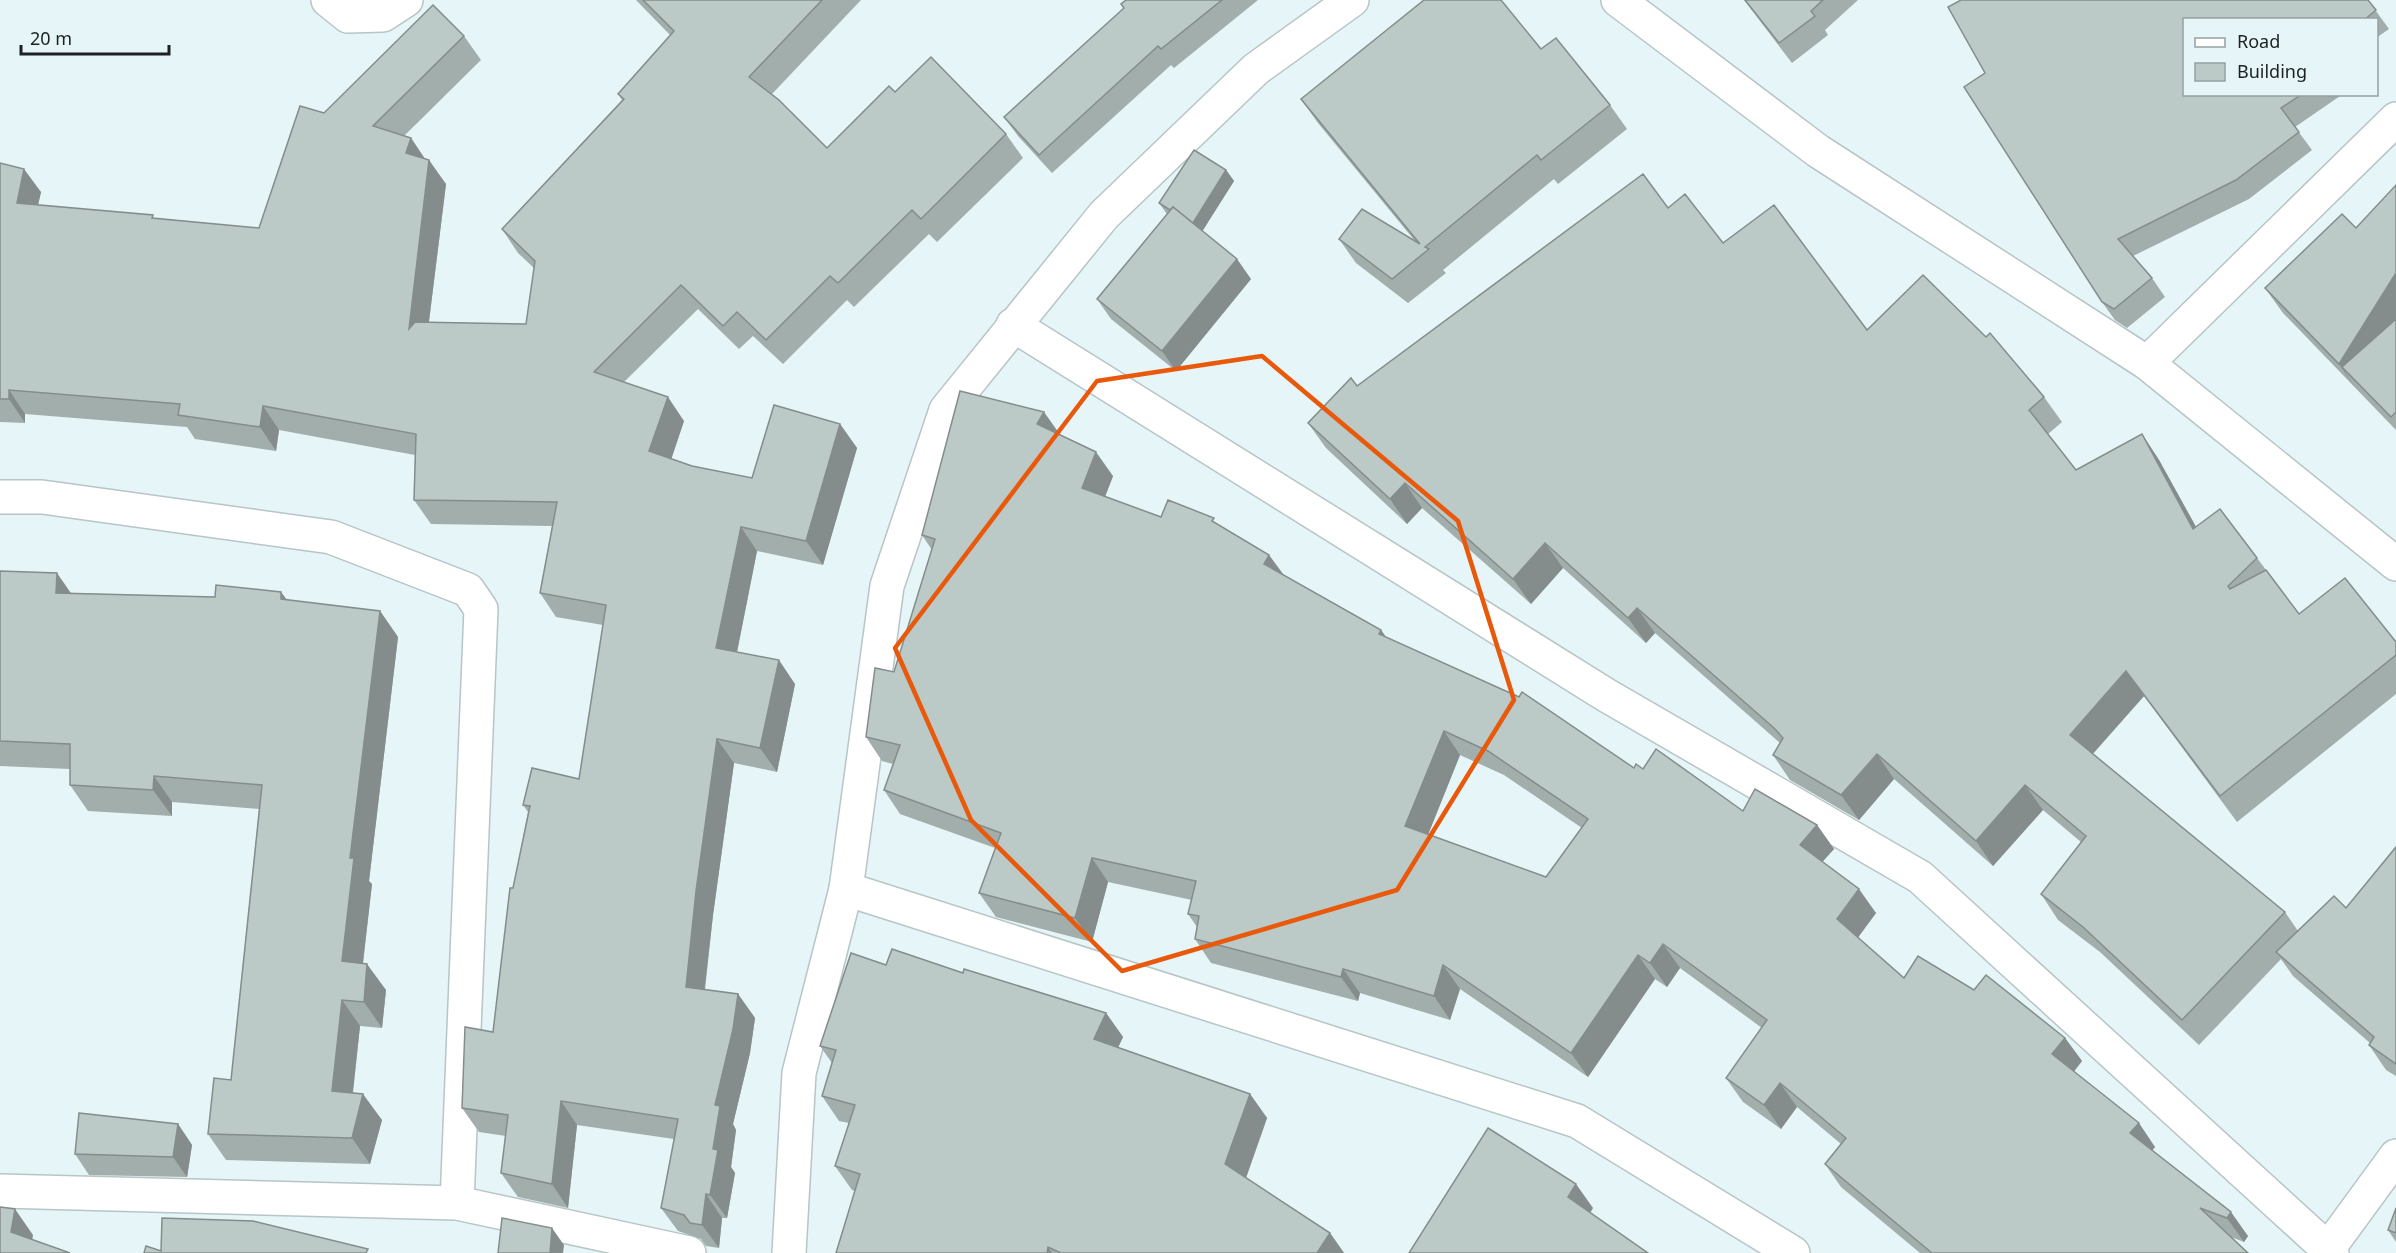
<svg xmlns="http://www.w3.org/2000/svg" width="2396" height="1253" font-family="'Noto Sans',sans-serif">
  <rect width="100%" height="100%" fill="#e6f5f7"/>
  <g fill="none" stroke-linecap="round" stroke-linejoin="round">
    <!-- minor casing -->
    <g stroke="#b7c5c7" stroke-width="36">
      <g id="minor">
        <polyline points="328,0 348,16 383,15 406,0"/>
        <polyline points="1618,0 1818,151 2147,363 2396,564"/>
        <polyline points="1013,325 1606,695 1920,877 2332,1253"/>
        <polyline points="2147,363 2396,119"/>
        <polyline points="0,497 42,497 331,537 468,590 481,609 457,1203"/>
        <polyline points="846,889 1577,1121 1793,1253"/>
        <polyline points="0,1191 457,1203 689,1253"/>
        <polyline points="2328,1249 2396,1156"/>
        <polyline points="789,1253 799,1073 846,889 887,586 946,410 1104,215 1256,69 1352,0"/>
      </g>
    </g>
    <!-- minor -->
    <use href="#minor" stroke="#fff" stroke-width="33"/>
  </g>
  <!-- wall -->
  <g fill="#a2aeab" fill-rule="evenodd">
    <polygon points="636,0 861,0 772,94 827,148 895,92 1006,134 1023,158 937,242 929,234 854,307 847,300 783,364 753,336 739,349 698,309 624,382 684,421 671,459 692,466 752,478 840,424 857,448 823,565 757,551 737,652 795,684 777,772 734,763 713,915 705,990 738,994 755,1018 750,1053 733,1124 736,1130 731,1167 735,1173 727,1218 722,1218 719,1248 706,1246 701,1239 678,1231 661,1208 674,1139 577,1125 568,1208 518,1197 501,1173 506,1136 479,1132 462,1108 493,1032 513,888 528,812 523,805 579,779 603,625 556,617 540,593 552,526 431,524 414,500 415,455 279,430 276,451 195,439 187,427 25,414 25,423 0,422 0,163 41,192 38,205 155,218 259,228 324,113 464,36 481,60 404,136 411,138 425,159 446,184 429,322 526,324 534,268 518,253 502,229 622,100 618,94 670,35"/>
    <polygon points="1126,0 1258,0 1174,68 1171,65 1052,173 1018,136 1004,117 1124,9"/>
    <polygon points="1744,0 1858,0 1825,30 1828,35 1792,63"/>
    <polygon points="1961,0 2368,0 2389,29 2376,38 2376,20 2184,20 2184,94 2343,94 2295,127 2312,150 2249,199 2133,256 2152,278 2165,297 2127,328 2115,320 2102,302 1964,87 1985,73 1948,7"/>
    <polygon points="1541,49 1610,105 1627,129 1558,184 1554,179 1443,270 1446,273 1408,303 1356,263 1339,239 1415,241 1318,123 1301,99"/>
    <polygon points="1226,170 1234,181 1202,231 1251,279 1176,371 1111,319 1097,299 1167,214 1159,203"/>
    <polygon points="2396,185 2396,430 2283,313 2265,288 2356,228"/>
    <polygon points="1668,208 1723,243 1867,330 2044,397 2062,422 2048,434 2076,470 2142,434 2159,460 2196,527 2257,558 2299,614 2396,642 2396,694 2237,822 2144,696 2093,754 2285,912 2298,931 2346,908 2396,847 2396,1076 2386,1070 2369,1045 2370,1043 2293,976 2281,959 2199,1045 2100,952 2058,920 2041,894 2081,842 2043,810 1993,866 1894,779 1859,820 1790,780 1773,755 1780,743 1655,633 1646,643 1563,568 1531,604 1422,508 1407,524 1326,448 1308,423 1357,386"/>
    <path d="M1060 435 1113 476 1105 497 1161 517 1219 525 1283 575 1381 630 1386 637 1634 768 1643 769 1743 811 1817 825 1834 849 1822 862 1876 913 1858 937 1904 978 1974 990 2065 1038 2082 1061 2074 1071 2155 1147 2152 1150 2248 1236 2244 1242 2231 1237 2248 1253H1920L1841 1187 1825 1164 1841 1144 1797 1107 1781 1129 1743 1102 1726 1078 1762 1028 1680 968 1667 987 1655 979 1588 1077 1460 989 1450 1020 1360 993 1358 1001 1211 963 1195 939 1197 927 1188 914 1192 900 1108 882 1092 942 996 917 979 893 995 848 900 814 884 790 893 764 882 761 866 737 894 672 932 550 922 535ZM1460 755 1504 775 1582 828 1546 877 1428 834Z"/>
    <polygon points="0,571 71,593 215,597 281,592 287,600 380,611 398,637 369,881 372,884 363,964 386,990 382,1028 360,1026 353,1093 382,1120 370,1164 226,1160 208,1134 231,1080 259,809 172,802 172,816 88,811 70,785 70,769 0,766"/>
    <polygon points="886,965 963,973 1106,1013 1123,1037 1118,1047 1250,1094 1267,1118 1246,1178 1330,1233 1344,1253 836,1253 855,1191 852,1190 835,1166 849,1123 839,1121 822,1096 832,1063 820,1046"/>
    <polygon points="178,1124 192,1145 187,1177 89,1175 75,1154"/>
    <polygon points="2396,1208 2396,1242 2388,1230"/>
  </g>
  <!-- shaded-wall -->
  <g fill="#848d8b">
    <polygon points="411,138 427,162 406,153"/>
    <polygon points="429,160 446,184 425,353 409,329"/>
    <polygon points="24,169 41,192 33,227 17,203"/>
    <polygon points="1226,170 1234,181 1200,235 1192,224"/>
    <polygon points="1237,259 1251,279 1176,371 1162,351"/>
    <polygon points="2396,273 2396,326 2342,367 2356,389 2339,364"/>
    <polygon points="9,390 25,414 25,423 9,399"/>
    <polygon points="668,397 684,421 666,475 649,451"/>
    <polygon points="263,406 279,430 276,451 260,427"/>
    <polygon points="1044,412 1061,436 1037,424"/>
    <polygon points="840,424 857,448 823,565 806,541"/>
    <polygon points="2142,434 2159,460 2211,554 2193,529"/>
    <polygon points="1096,452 1113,476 1099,512 1082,488"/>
    <polygon points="1405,483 1422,508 1407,524 1390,499"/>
    <polygon points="741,527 757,551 733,672 716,648"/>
    <polygon points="1545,543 1563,568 1531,604 1513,579"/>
    <polygon points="1269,555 1286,578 1264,564"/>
    <polygon points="57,573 75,599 56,593"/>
    <polygon points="281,592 300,618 281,599"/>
    <polygon points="1637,608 1655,633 1646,643 1628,618"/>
    <polygon points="380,611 398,637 369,881 372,884 360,987 342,961 350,858"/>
    <polygon points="1381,630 1397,653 1379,634"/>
    <polygon points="779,660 795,684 777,772 760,748"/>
    <polygon points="2126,671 2144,696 2087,760 2070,735"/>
    <polygon points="1444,731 1460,755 1422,850 1405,826"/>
    <polygon points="717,739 734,763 713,915 702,1011 686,987 696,891"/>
    <polygon points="1877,754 1894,779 1859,820 1841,795"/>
    <polygon points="154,776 172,802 172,816 153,790"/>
    <polygon points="2025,785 2043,810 1993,866 1976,841"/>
    <polygon points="1817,825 1834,849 1816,869 1800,845"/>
    <polygon points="1092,858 1108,882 1092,942 1075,918"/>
    <polygon points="1859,889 1876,913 1854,943 1837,919"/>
    <polygon points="1663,944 1680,968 1667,987 1650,963"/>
    <polygon points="1638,955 1655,979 1588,1077 1571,1053"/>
    <polygon points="367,964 386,990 382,1028 364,1002"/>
    <polygon points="1443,965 1460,989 1450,1020 1434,996"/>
    <polygon points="1343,969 1360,993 1358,1001 1341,977"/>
    <polygon points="738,994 755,1018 750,1053 733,1124 736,1130 731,1167 735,1173 727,1218 710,1195 715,1105"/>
    <polygon points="342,1000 360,1026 350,1117 332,1091"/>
    <polygon points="1106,1013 1123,1037 1111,1063 1094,1039"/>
    <polygon points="2065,1038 2082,1061 2069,1078 2052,1054"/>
    <polygon points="1780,1083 1797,1107 1781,1129 1764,1105"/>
    <polygon points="363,1094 382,1120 370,1164 352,1138"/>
    <polygon points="1250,1094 1267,1118 1242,1189 1225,1164"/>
    <polygon points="561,1101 577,1125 568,1208 552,1184"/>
    <polygon points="2139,1123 2155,1147 2147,1157 2130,1133"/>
    <polygon points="178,1124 192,1145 187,1177 173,1157"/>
    <polygon points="1576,1184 1593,1208 1585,1222 1568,1197"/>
    <polygon points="706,1194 722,1218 719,1248 702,1225"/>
    <polygon points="15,1209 33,1235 30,1253 11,1232"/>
    <polygon points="2231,1212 2248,1236 2244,1242 2227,1218"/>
    <polygon points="552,1228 564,1245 563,1253 550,1253"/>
    <polygon points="1330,1233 1344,1253 1317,1253"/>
    <polygon points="1048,1247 1052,1253 1047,1253"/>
  </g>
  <!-- building -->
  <g fill="#bccac7" stroke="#848d8b" stroke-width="1.5" fill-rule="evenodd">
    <polygon points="643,0 822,0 749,77 779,100 827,148 889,86 895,92 931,57 1006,134 921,219 912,210 838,283 830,276 766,340 737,312 723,326 681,285 594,372 668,397 649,451 692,466 752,478 774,405 840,424 806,541 741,527 716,648 779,660 760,748 717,739 696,891 686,987 738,994 733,1029 715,1105 720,1106 713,1149 718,1150 710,1195 706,1194 702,1225 690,1223 684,1215 661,1208 678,1119 561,1101 552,1184 501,1173 508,1115 462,1108 465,1027 493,1032 510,888 513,888 530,806 523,805 532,768 579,779 606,605 540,593 557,502 414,500 416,434 263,406 260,427 178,415 180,404 9,390 9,399 0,399 0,163 24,169 17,203 153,215 152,218 259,228 300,106 324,113 433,5 464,36 373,126 411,138 406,153 429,160 409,329 415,322 526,324 535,261 502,229 624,99 618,94 674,31"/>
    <polygon points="1126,0 1222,0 1161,49 1158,46 1039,155 1004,117 1124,8 1121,4"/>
    <polygon points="1424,0 1501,0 1541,49 1556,38 1610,105 1541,160 1537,155 1425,247 1429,249 1392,279 1339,239 1362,209 1420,244 1301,99"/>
    <polygon points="1745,0 1823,0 1811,11 1815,16 1779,43"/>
    <polygon points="1961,0 2368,0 2376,10 2364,20 2184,20 2184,94 2302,94 2281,108 2299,132 2236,180 2118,239 2152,278 2114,309 2102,302 1964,87 1985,73 1948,7"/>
    <polygon points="1194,150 1226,170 1193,223 1173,207 1170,210 1159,203"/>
    <polygon points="1643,174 1668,208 1685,194 1723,243 1774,205 1867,330 1923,275 1986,337 1990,333 2044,397 2029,410 2076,470 2142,434 2193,529 2220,509 2257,558 2228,586 2230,589 2266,570 2299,614 2345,578 2396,642 2396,655 2220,796 2126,671 2070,735 2285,912 2182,1020 2083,927 2041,894 2086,836 2025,785 1976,841 1877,754 1841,795 1773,755 1783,738 1774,728 1637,608 1628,618 1545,543 1513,579 1405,483 1390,499 1308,423 1351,378 1357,386"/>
    <polygon points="2396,185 2396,273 2339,364 2265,288 2342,214 2356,228"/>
    <polygon points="1173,207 1237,259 1162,351 1097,299"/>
    <polygon points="2396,319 2396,412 2391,417 2342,367"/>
    <path d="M960 391 1044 412 1037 424 1096 452 1082 488 1161 517 1168 500 1214 518 1212 521 1269 555 1264 564 1381 630 1379 634 1519 697 1522 692 1634 768 1636 764 1643 769 1656 749 1743 811 1755 789 1817 825 1800 845 1859 889 1837 919 1904 978 1918 956 1974 990 1986 975 2065 1038 2052 1054 2139 1123 2130 1133 2231 1212 2227 1218 2200 1208 2248 1253H1932L1825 1164 1846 1138 1780 1083 1764 1105 1726 1078 1767 1020 1663 944 1650 963 1638 955 1571 1053 1443 965 1434 996 1343 969 1341 977 1195 939 1199 916 1188 914 1196 881 1092 858 1075 918 979 893 1001 833 884 790 900 745 866 737 875 668 894 672 935 539 922 535ZM1444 731 1488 751 1588 819 1546 877 1405 826Z"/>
    <polygon points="0,571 57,573 56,593 215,597 216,585 281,592 281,599 380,611 350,858 354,858 342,961 367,964 364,1002 342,1000 332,1091 363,1094 352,1138 208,1134 214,1078 231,1080 262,785 154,776 153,790 70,785 70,744 0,741"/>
    <polygon points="2396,847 2396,1064 2369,1045 2374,1037 2276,952 2334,896 2346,908"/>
    <polygon points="892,949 963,973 964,969 1106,1013 1094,1039 1250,1094 1225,1164 1330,1233 1317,1253 1061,1253 1048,1247 1047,1253 836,1253 860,1174 835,1166 855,1105 822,1096 836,1050 820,1046 851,953 886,965"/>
    <polygon points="79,1113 178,1124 173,1157 75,1154"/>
    <polygon points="1488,1128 1576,1184 1568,1197 1648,1253 1409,1253"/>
    <polygon points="0,1207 15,1209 11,1232 70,1253 0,1253"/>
    <polygon points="2396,1208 2396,1233 2388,1230"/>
    <polygon points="162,1218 253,1221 368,1249 366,1253 144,1253 146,1246 161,1251"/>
    <polygon points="502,1218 552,1228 550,1253 498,1253"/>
  </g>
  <!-- marked area -->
  <path fill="none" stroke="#e8590c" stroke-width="4.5" stroke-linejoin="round" d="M1262 356 1458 521 1514 700 1397 890 1122 971 971 820 895 648 1097 381Z"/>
  <!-- legend -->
  <rect x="2183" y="18" width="195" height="78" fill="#e6f5f7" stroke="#95a0a2" stroke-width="1.5"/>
  <rect x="2195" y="38" width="30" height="9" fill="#ffffff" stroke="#95a0a2" stroke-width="1.5"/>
  <text x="2237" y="48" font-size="18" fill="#1c2122">Road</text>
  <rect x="2195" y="63" width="30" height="18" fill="#bccac7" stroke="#95a0a2" stroke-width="1.5"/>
  <text x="2237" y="78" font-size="18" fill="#1c2122">Building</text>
  <!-- scale -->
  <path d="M21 45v9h148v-9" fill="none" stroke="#1c2122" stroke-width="3"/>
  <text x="30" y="45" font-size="18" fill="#1c2122" stroke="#e6f5f7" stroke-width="4.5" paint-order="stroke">20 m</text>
</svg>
